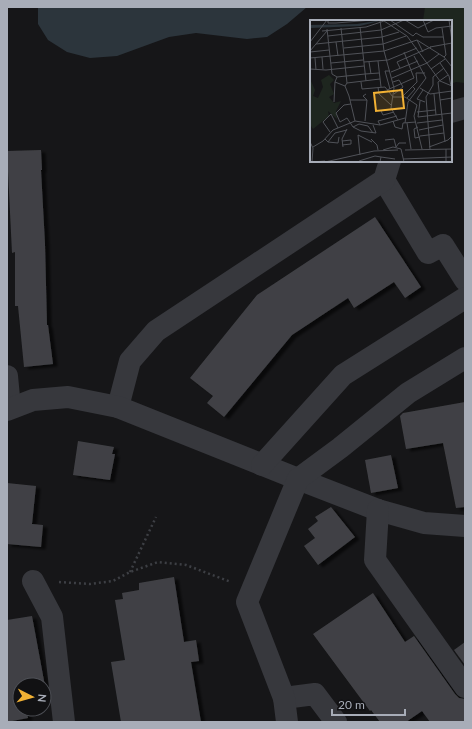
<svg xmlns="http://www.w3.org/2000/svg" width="472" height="729" font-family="Lato,sans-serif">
  <defs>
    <filter id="shadow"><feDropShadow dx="4.5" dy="2.5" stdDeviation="1" flood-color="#0009"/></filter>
  </defs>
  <rect width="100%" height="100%" fill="#161618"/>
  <!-- green -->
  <polygon fill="#1e261f" points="425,7 465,7 465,83 456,82 451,84 451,21 423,21"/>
  <!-- water -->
  <polygon fill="#2c353c" points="38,7 307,7 287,24 267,37 247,39 196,33 169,37 117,56 90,58 67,52 48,40 38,24"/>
  <!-- building -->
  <g fill="#404145" filter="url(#shadow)">
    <polygon points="41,150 42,170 41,170 45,244 47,325 48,325 53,364 24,367 18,306 15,306 15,252 12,253 7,151"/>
    <polygon points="375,217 421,287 405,298 394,282 354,308 348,298 292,335 224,417 207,403 213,396 190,378 257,295"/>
    <polygon points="465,402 465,507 456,508 443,443 406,449 400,416 403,413"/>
    <polygon points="78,441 114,447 112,454 115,454 110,480 73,475"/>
    <polygon points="391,455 398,488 371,493 365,460"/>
    <polygon points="7,483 36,486 32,524 43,525 41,547 7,544"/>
    <polygon points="331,507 355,537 318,565 304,546 315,538 308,529 318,521 315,517"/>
    <polygon points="174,577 184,642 196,640 199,661 191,662 201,722 121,722 111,662 125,660 115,600 123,599 122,593 139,590 139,583"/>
    <polygon points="373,593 405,642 414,636 455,694 459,698 465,699 465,722 430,722 422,711 406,722 380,722 371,710 370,711 313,634"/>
    <polygon points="32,616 45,686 44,685 20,685 20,709 26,709 28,718 7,722 7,620"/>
    <polygon points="465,642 465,665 454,650"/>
  </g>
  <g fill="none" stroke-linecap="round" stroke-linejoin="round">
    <!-- path -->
    <g stroke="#3d3f44" stroke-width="2.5" stroke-dasharray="2 3" stroke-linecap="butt">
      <polyline points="130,572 156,517"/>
      <polyline points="59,582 90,584 113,581 130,572 158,562 186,565 231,582"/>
    </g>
    <!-- street -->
    <g stroke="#37383d" stroke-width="22">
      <polyline points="451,112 465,108"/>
      <polyline points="384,180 428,253 443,245 465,280"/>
      <polyline points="7,376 10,408"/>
      <polyline points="118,407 130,361 156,331 384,180 390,161"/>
      <polyline points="7,410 33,400 68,397 118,407 298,479 378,510 424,523 465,526"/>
      <polyline points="262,465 343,375 465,298"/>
      <polyline points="378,510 375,560 465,687"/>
      <polyline points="33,581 52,617 64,722"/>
      <polyline points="284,698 315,694 336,722"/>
      <polyline points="287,722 284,698 247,602 298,479 340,448 408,393 465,358"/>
    </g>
  </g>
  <!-- overview -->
  <g transform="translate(310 20)">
    <rect width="142" height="142" fill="#161618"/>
    <path d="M19 55 24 60 20 64 24 74 19 77 24 83 31 81 26 91 27 99 18 91 19 96 3 109 0 104V59L5 70 3 76 8 78 13 67 11 60Z" fill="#1e261f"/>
    <path d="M73 0 50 6 0 8V5L47 4Z" fill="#2c353c"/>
    <path fill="none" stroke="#505258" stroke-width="1" d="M18 0V3H26L62 0M70 0 74 31 84 68 81 88 88 100M80 0 103 16M95 0 108 8 124 0M113 0 118 12 126 8 142 6M139 0 142 21M50 7 56 61M31 8 37 63 35 66M132 8 136 35 134 37M17 9 22 54 27 57 55 54M12 11 56 7 74 1 97 16 130 61 142 66M18 16 71 10 94 0M103 16 106 13 113 17H133M107 20 113 32M0 22 17 0M26 22 28 36M6 24 72 17 89 12M120 27 142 23M34 28 73 24 96 16M0 31 17 11M0 32 19 30M12 37 13 49M0 38 74 31 107 20 134 37 142 47M5 38 6 50M68 41 71 67M54 42 78 40 107 28M59 42 61 54M21 43 53 40M130 43 139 56 141 66M90 48 87 42 121 27M0 49 16 50 54 46M121 49 135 39M81 52 108 41M55 54 69 53M27 57 25 62 35 66 39 76 45 101M82 58 117 43 129 34M51 62 52 69 75 67 83 77H95L107 85 104 96 112 129M83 62 89 60 93 67 84 74M37 63 70 59M68 67 69 74 81 85M110 68 120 74 142 71M80 69 75 51H80M77 70 104 58 94 32M113 70 107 79 115 82M124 74 126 95M92 77 107 62 106 53H115M97 78 105 69 102 66M40 80H57M130 80 142 78M110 81 108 97 142 93M24 82 25 62M82 89 71 91 73 95 84 92M107 92 125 90M55 101 57 80 53 76 56 74M83 101 85 107 92 109 93 103 106 102M30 102 37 98 43 107 51 111 66 113 63 105M30 102 26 93 34 85 41 84M95 103 98 82 116 58 104 36M97 103 101 129M107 103 132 100M70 105 68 101 87 96M43 107 49 104 58 106 63 113M108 107 104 109 105 118 110 117M109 110 133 105M20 112 13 102 21 94 28 108M110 116 134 113M15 119 18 122 25 113 37 110M61 119 67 125 68 130M75 120 84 119 86 127 89 123H96M32 121 41 120V124L32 125M0 122 3 128 2 142M18 122 28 123 29 117M135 122 128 62 138 55M3 127 13 121 23 110 45 101 70 105 95 98M33 127 32 119 37 109M119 127 138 120 142 116M120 129 116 77 123 65V57L134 48M136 129V142M73 130 83 127 91 129 94 142M95 130 142 129M50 135 48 115 62 122M71 137 85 139M93 139 142 137M49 141 65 136 71 137 70 142M2 142 15 141M15 142 64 131 88 130"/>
    <path fill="#f2b134" fill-opacity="0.15" stroke="#f2b134" stroke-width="2" d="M92 70 94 88 66 91 64 73Z"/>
    <rect width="142" height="142" fill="none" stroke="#a8adb8" stroke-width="2"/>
  </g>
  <!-- border -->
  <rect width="472" height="729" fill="none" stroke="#a8adb8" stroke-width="16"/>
  <!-- north arrow -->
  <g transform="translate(32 697) rotate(96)"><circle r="19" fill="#111113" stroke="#4d4f55"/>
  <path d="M0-3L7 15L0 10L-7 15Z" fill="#f2b134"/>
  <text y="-6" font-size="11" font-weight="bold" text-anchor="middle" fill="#a8adb8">N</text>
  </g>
  <!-- scale -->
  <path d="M332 709v6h73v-6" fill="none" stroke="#a8adb8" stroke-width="2"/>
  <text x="338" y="709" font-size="12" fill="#a8adb8" stroke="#111113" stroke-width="3" paint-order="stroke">20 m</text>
</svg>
